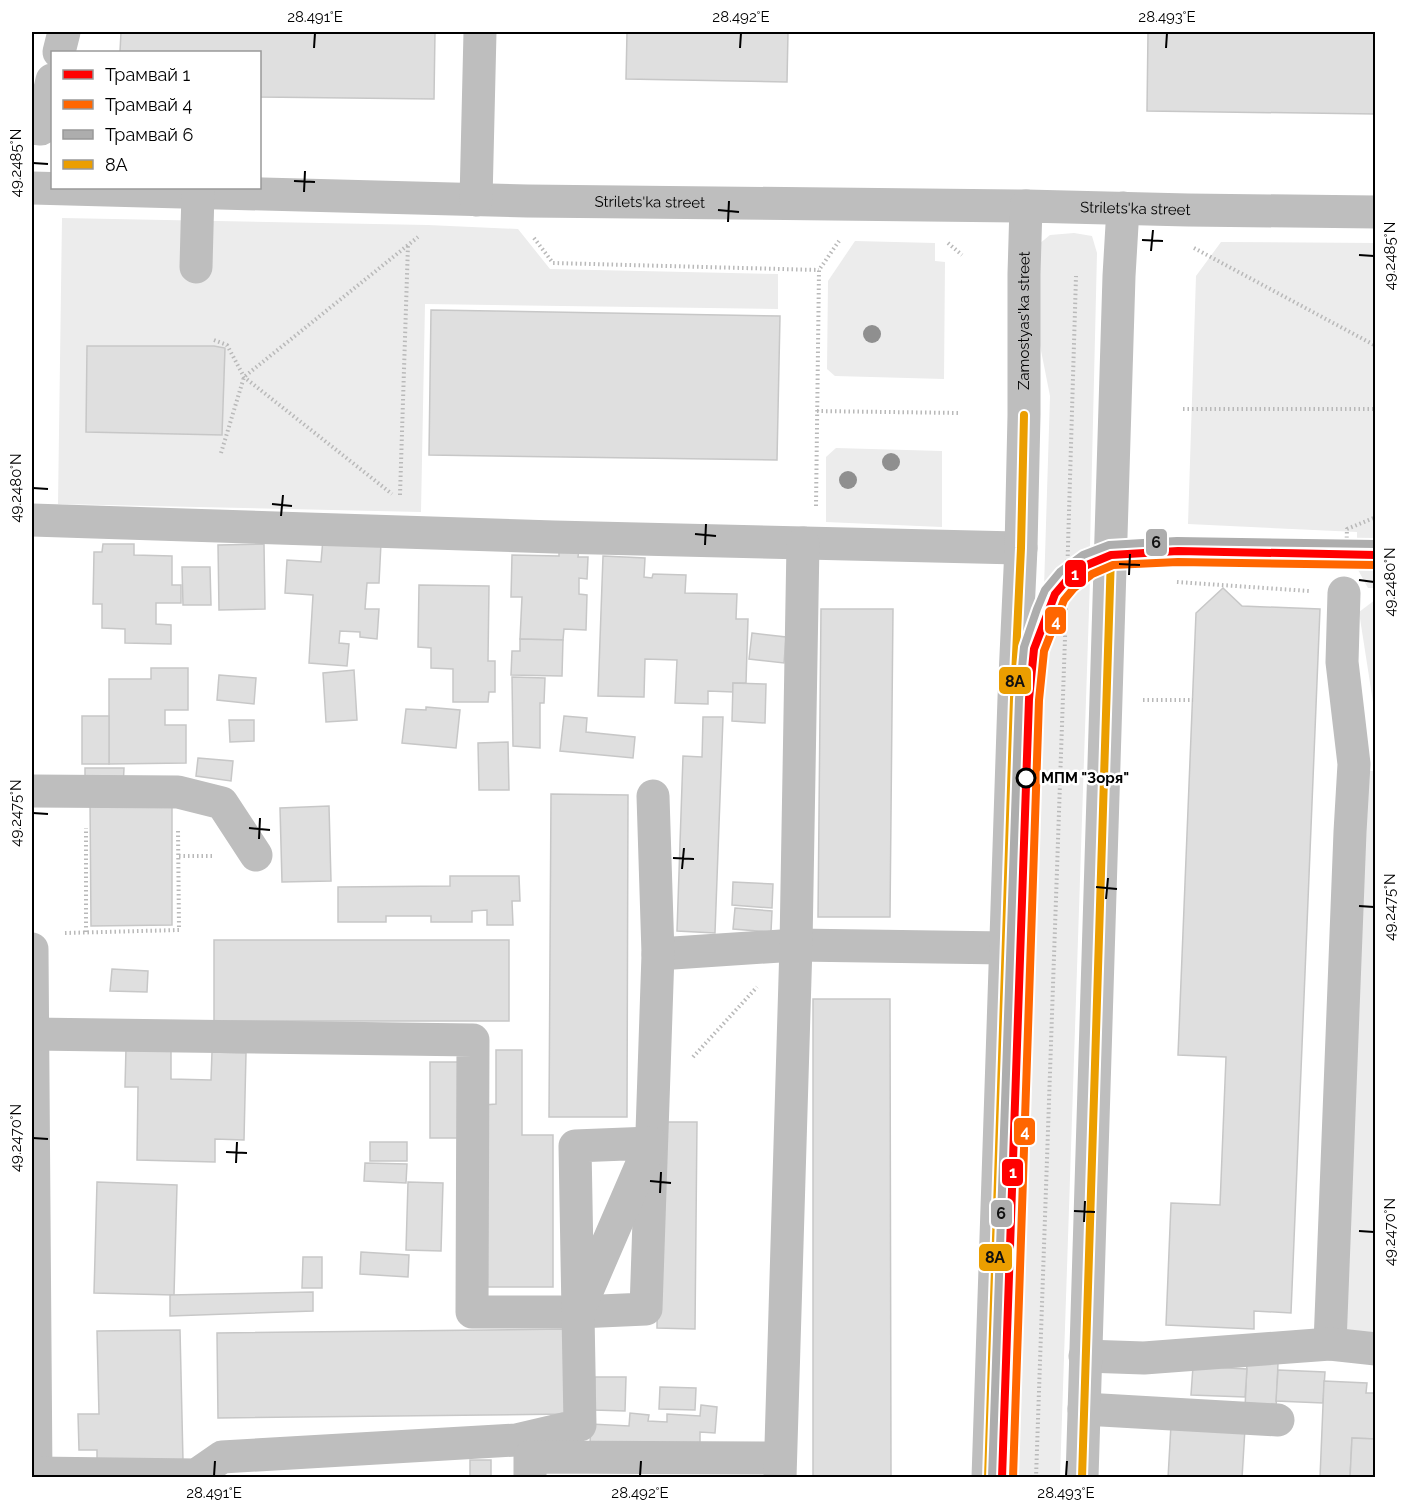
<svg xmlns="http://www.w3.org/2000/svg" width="1407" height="1509" font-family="Raleway,sans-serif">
  <rect width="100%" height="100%" fill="#fff"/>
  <!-- green -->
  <g fill="#ececec">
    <polygon points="62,218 428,225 518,229 550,269 778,274 778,309 425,304 421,512 58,504"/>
    <polygon points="1074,233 1092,236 1097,253 1090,547 1060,567 1044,588 1050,396 1033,310 1033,249 1050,235"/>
    <polygon points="855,241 935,243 935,261 945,262 944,379 835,376 827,369 828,281"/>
    <polygon points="1221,242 1375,243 1375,588 1368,588 1357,568 1357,532 1188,524 1196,276"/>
    <polygon points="836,448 942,451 942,527 826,522 826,457"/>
    <polygon points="1090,580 1060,1477 1013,1477 1045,659 1058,617 1080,587"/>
    <polygon points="1375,600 1375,715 1359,612"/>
    <polygon points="1367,771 1376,771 1375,1338 1341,1336"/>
  </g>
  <!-- building -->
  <g fill="#dfdfdf" stroke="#c7c7c7" stroke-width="1.5">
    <polygon points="121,32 435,32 434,99 260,97 260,52 120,52"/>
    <polygon points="627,32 788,32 787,82 626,79"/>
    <polygon points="1148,32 1376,32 1376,114 1147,111"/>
    <polygon points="431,310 780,316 777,460 429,455"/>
    <polygon points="87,346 214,346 225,348 222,435 86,432"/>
    <polygon points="323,539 381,543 379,583 367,583 365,609 379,609 377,639 360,637 360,632 340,631 339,643 349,644 347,666 309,663 313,595 285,593 287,560 321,562"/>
    <polygon points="103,544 134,544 134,555 172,556 172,585 181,585 181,603 156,603 156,624 171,625 171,644 125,643 125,629 102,628 102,604 93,604 94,552 102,552"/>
    <polygon points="264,544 265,609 219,610 218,545"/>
    <polygon points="559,549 579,549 578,557 588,557 587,579 579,578 579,594 587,595 586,630 564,629 563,640 520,639 522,597 511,597 512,555 559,556"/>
    <polygon points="603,556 645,558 644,577 652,578 653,574 686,575 685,593 737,594 736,619 748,619 746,683 733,683 733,692 708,691 708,704 675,703 677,660 645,659 644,697 598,696"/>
    <polygon points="182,567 210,567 211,605 183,605"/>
    <polygon points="419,585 489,586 488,661 495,661 495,692 489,692 488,702 453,702 453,669 431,668 431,648 418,647"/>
    <polygon points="1223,588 1242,606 1320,609 1291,1313 1254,1311 1254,1329 1166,1325 1171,1203 1220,1205 1226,1057 1178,1055 1196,613"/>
    <polygon points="821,609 893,609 890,917 818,917"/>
    <polygon points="752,633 786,637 784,663 749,659"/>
    <polygon points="520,639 563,640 562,676 511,675 512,651 520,651"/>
    <polygon points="151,668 188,668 188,710 165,710 165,725 186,725 186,763 109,764 109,679 151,679"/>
    <polygon points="354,670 357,720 326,722 323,673"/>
    <polygon points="219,675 256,678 254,704 217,700"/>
    <polygon points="512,677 545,678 544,703 540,703 540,748 513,746"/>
    <polygon points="733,683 766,684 765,723 732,721"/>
    <polygon points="426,707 460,710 456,748 402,743 406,709 426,710"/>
    <rect x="82" y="716" width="27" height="48"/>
    <polygon points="564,716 587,718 586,732 635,737 633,758 560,751"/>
    <polygon points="703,717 723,717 715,933 677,931 683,756 702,757"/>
    <polygon points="229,720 254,720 254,741 230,742"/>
    <polygon points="508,742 509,790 479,790 478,743"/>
    <polygon points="198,758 233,761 231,781 196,776"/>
    <polygon points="85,768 124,768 123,789 85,789"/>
    <polygon points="551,794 628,795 627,1117 549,1117"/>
    <polygon points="90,799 172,799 172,925 91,926"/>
    <polygon points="329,806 331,881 282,882 280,808"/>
    <polygon points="450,876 519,876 520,901 512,901 513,925 487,925 487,910 472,911 472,922 431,922 431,916 386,916 386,922 338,922 338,887 450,886"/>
    <polygon points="733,882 773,884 772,908 732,905"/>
    <polygon points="735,908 772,911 771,932 733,929"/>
    <rect x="214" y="940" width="295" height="81"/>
    <polygon points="112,969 148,971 147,992 110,991"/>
    <polygon points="813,999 890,999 891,1478 813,1478"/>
    <polygon points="126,1048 171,1048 171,1079 211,1080 212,1052 246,1053 244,1140 215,1139 215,1162 137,1160 138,1087 125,1087"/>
    <polygon points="496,1050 522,1050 522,1135 553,1135 553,1287 484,1287 484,1105 496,1104"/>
    <rect x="430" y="1062" width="28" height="76"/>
    <polygon points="659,1122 697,1122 695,1329 657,1328"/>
    <rect x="370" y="1142" width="37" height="19"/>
    <polygon points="365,1163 407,1164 406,1183 364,1181"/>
    <polygon points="97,1182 177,1185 174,1295 94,1293"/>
    <polygon points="408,1182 443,1183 441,1251 406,1250"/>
    <polygon points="361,1252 409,1255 408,1277 360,1274"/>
    <polygon points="303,1257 322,1257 322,1288 302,1288"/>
    <polygon points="313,1292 313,1311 170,1316 170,1295"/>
    <polygon points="566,1329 568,1414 218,1418 217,1333"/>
    <polygon points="180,1330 183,1461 97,1463 97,1450 79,1450 78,1414 99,1414 97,1331"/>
    <polygon points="1247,1362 1278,1363 1276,1410 1245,1409"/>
    <polygon points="1193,1366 1247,1369 1245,1397 1191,1395"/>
    <polygon points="1278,1370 1325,1372 1323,1403 1276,1401"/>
    <polygon points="595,1377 626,1377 625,1411 594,1410"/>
    <polygon points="1324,1381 1367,1383 1366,1393 1376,1393 1376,1439 1352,1438 1350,1478 1320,1478"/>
    <polygon points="660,1387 696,1388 695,1410 659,1409"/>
    <polygon points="701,1405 717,1407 715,1433 700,1432 700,1445 590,1444 591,1424 629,1426 630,1413 649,1415 648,1421 667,1422 667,1414 700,1416"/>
    <polygon points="1171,1425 1245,1428 1242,1478 1168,1478"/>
    <polygon points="1352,1438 1376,1439 1376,1478 1350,1478"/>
    <rect x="470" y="1460" width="21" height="18"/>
  </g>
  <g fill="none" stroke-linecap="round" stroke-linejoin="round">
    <!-- path -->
    <g stroke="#b9b9b9" stroke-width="4" stroke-dasharray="1.5 3" stroke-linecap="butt">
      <polyline points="534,238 553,263 819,270"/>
      <polyline points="948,243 962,255"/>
      <polyline points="1194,248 1376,346"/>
      <polyline points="214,340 227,345 244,377 392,494"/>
      <polyline points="1183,409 1376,409"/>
      <polyline points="817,411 960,413"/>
      <polyline points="221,453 244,377 418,237"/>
      <polyline points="400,495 408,244"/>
      <polyline points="816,506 819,270 839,241"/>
      <polyline points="1346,556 1347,529 1376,517"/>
      <polyline points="1177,582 1309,591"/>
      <polyline points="1143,700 1193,700"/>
      <polyline points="179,856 213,856"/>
      <polyline points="86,932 86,828"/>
      <polyline points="65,933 179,930 178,829"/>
      <polyline points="693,1057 757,987"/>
      <polyline points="1036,1478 1067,580 1076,276"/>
    </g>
    <!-- minor -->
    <g stroke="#bebebe" stroke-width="33">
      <polyline points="59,52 64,32"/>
      <polyline points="32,128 41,129 52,80"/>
      <path id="s1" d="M32 188 527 201 1026 206"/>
      <polyline points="476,200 480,32"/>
      <polyline points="196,267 198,192"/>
      <polyline points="32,520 554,537 1021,548"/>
      <polyline points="32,791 178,792 222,803 256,855"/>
      <polyline points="32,949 36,1478"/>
      <polyline points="658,954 796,945 1006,948"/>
      <polyline points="32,1034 473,1040 472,1312 578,1312 646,1309 658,954 653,796"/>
      <polyline points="1330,1344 1350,832 1354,764 1342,662 1344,593"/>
      <polyline points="1085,1356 1144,1358 1330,1344 1376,1349"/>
      <polyline points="1084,1409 1278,1420"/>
      <polyline points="36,1473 196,1475 222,1457 516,1440 580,1425 575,1146 651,1143 578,1312"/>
      <polyline points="530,1478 530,1457 780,1458"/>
      <polyline points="780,1478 796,945 803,543"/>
    </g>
    <!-- major -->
    <g stroke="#bebebe" stroke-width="33">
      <path id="s2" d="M988 1478 1014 698 1021 548 1024 415V274L1026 206 1188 210 1376 212"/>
      <polyline points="1082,1478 1119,276 1123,208"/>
    </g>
    <!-- bus-1 casing -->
    <g stroke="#fff" stroke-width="12">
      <g id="bus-1">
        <polyline points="988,1478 1014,698 1021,548 1024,415"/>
        <polyline points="1082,1478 1111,555"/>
      </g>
    </g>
    <!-- bus-1 -->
    <use href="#bus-1" stroke="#eb9e00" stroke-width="8"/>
    <!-- tram-1 casing -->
    <g stroke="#fff" stroke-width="12">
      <polyline id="tram-1" points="1002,1478 1029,699 1034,649 1055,594 1067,580 1087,565 1111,555 1178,551 1376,555"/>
    </g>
    <!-- tram-2 casing -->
    <g stroke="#fff" stroke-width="12">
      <polyline id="tram-2" points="1013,1478 1039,700 1044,651 1064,600 1074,588 1092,574 1113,565 1178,562 1376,565"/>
    </g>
    <!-- tram-3 casing -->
    <g stroke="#fff" stroke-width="12">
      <polyline id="tram-3" points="992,1478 1019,699 1024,647 1037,609 1045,590 1060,572 1083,555 1109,545 1177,541 1376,544"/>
    </g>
    <!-- tram-1 -->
    <use href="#tram-1" stroke="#f00" stroke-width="8"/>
    <!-- tram-2 -->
    <use href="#tram-2" stroke="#f60" stroke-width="8"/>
    <!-- tram-3 -->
    <use href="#tram-3" stroke="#adadad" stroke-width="8"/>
  </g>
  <!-- trees -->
  <g fill="#8f8f8f">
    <circle cx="872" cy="334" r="9"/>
    <circle cx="891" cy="462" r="9"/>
    <circle cx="848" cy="480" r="9"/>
  </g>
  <!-- ticks -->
  <path fill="none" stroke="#000" stroke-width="2" d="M314 48 315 33M740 48 741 33M1166 48 1167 33M33 163 48 164M294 181 315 182M304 192 305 171M718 210 739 212M728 222 729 201M1142 240 1163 241M1151 251 1153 230M1359 255 1374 256M33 488 48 489M272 504 292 506M281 516 283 495M695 534 716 536M705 545 706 524M1119 564 1140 565M1129 575 1130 554M1359 580 1374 582M33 813 48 814M249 828 270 830M259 839 260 818M673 858 694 859M682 869 684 848M1096 887 1117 889M1106 899 1108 878M1359 906 1374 907M33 1138 48 1139M226 1152 247 1153M236 1163 237 1142M650 1181 671 1183M660 1193 661 1172M1074 1211 1095 1212M1084 1222 1085 1201M1359 1231 1374 1232M214 1476 215 1461M640 1476 641 1461M1066 1476 1067 1461"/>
  <!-- markers -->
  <circle fill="#fff" stroke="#000" stroke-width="3" cx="1026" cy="778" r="9"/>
  <g text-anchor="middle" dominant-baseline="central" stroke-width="5" stroke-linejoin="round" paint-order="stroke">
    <!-- street labels -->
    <g font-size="15" fill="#000" stroke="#fff">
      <text stroke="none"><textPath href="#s1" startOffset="618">Strilets'ka street</textPath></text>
      <text stroke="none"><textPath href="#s2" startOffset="1382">Strilets'ka street</textPath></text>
      <text stroke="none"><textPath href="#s2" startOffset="1158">Zamostyas'ka street</textPath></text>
    </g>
    <!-- stop labels -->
    <g font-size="15" font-weight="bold" fill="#000" stroke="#fff" text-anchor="start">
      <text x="1041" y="778">МПМ "Зоря"</text>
    </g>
  </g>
  <g stroke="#fff" stroke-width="2">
    <rect x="1145" y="528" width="23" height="29" rx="6" fill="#adadad"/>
    <rect x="1064" y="559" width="23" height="29" rx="6" fill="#f00"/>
    <rect x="1044" y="606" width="23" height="29" rx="6" fill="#f60"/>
    <rect x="998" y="666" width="34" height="29" rx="6" fill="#eb9e00"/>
    <rect x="1013" y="1117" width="23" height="29" rx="6" fill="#f60"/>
    <rect x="1001" y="1158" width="23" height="29" rx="6" fill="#f00"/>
    <rect x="990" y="1199" width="23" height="29" rx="6" fill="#adadad"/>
    <rect x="978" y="1243" width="35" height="29" rx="6" fill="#eb9e00"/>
  </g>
  <g font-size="16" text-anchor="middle" font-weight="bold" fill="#fff">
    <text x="1075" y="580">1</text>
    <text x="1056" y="627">4</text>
    <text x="1025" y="1137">4</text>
    <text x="1013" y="1178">1</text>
  </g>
  <g font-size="16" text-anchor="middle" font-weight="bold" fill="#111">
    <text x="1156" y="548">6</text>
    <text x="1015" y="687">8А</text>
    <text x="1001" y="1219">6</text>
    <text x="995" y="1263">8А</text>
  </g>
  <!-- border -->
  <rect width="1407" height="1509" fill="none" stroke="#ffffff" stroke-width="66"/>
  <!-- legend -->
  <rect x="51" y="51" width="210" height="138" fill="#ffffff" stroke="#999999" stroke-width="1.5"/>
  <rect x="63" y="70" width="30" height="9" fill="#ff0000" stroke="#999999" stroke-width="1.5"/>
  <text x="105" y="81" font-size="18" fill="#000000">Трамвай 1</text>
  <rect x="63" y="100" width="30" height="9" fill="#ff6600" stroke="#999999" stroke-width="1.5"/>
  <text x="105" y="111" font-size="18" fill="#000000">Трамвай 4</text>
  <rect x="63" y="130" width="30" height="9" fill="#adadad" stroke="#999999" stroke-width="1.5"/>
  <text x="105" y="141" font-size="18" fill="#000000">Трамвай 6</text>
  <rect x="63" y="160" width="30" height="9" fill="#eb9e00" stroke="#999999" stroke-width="1.5"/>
  <text x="105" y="171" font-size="18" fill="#000000">8А</text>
  <rect x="33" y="33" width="1341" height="1443" fill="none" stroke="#000" stroke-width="2"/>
  <g font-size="15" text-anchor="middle" fill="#000">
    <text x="315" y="22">28.491°E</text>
    <text x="741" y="22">28.492°E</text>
    <text x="1167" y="22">28.493°E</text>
    <text transform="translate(16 163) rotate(-90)" y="5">49.2485°N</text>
    <text transform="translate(1390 256) rotate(-90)" y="5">49.2485°N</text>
    <text transform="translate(16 488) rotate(-90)" y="5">49.2480°N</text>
    <text transform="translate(1390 582) rotate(-90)" y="5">49.2480°N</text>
    <text transform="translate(16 813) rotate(-90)" y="5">49.2475°N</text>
    <text transform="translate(1390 907) rotate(-90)" y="5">49.2475°N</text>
    <text transform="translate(16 1138) rotate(-90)" y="5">49.2470°N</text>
    <text transform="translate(1390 1232) rotate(-90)" y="5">49.2470°N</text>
    <text x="214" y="1498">28.491°E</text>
    <text x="640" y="1498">28.492°E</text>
    <text x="1066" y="1498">28.493°E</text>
  </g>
</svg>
